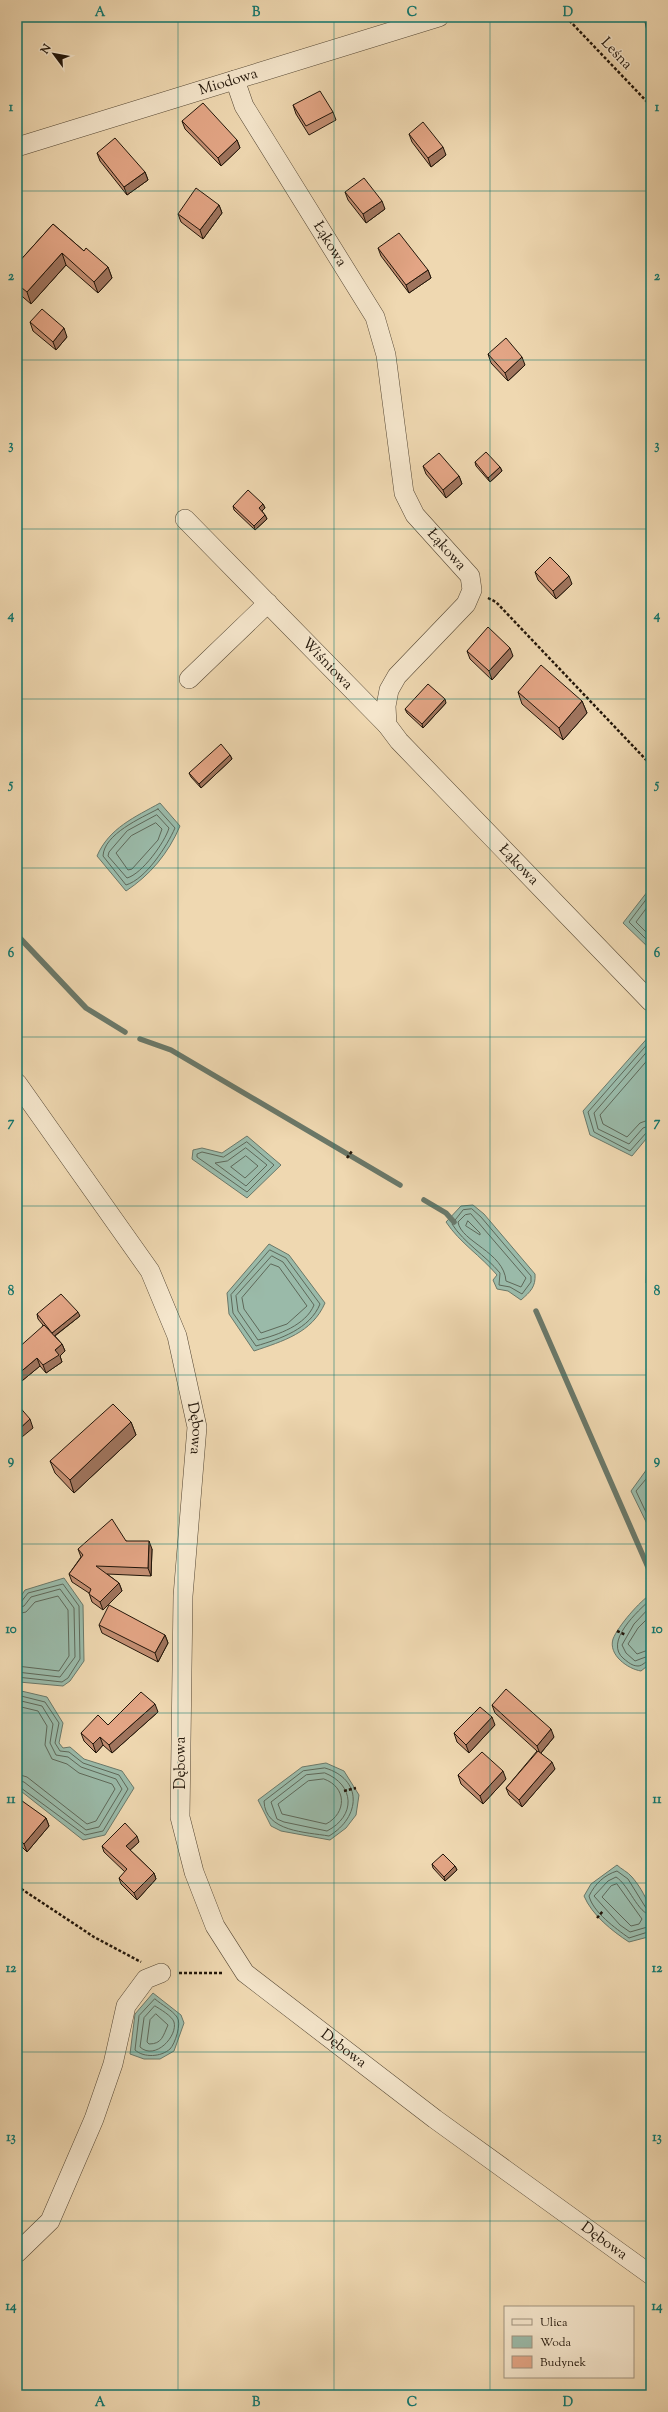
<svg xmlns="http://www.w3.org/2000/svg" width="668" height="2412" font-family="'Sorts Mill Goudy',serif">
  <rect width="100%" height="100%" fill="#efd8b1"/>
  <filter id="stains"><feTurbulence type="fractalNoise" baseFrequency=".005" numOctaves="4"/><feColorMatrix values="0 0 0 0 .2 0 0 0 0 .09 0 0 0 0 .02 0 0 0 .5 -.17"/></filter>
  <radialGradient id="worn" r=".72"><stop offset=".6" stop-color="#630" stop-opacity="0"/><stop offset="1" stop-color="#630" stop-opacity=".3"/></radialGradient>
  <!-- water -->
  <g fill="#9abaa9" stroke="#6a7869">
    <path d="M160 803 180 826C168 854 150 875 126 891L97 856C109 828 135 817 160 803Z"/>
    <polygon points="651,887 651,950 623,923"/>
    <polygon points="651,1034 651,1133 632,1156 590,1135 583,1111"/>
    <polygon points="247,1136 281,1165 247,1198 192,1159 193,1150 202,1148 222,1153"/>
    <path d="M473 1205 484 1214 535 1274C536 1287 530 1292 521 1300L508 1291 497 1289 493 1280 497 1275C481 1256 460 1243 446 1222L461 1206Z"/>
    <path d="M269 1244 289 1255 325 1303C312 1333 283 1341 254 1351L229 1314 227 1293Z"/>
    <polygon points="651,1251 651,1284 646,1283 647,1255"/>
    <polygon points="647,1469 651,1469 651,1532 631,1491"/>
    <polygon points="64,1578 83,1605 84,1661 70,1681 63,1686 19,1682 17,1680 17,1602 25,1590"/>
    <path d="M651 1594V1663L641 1671C628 1669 608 1655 613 1639 618 1626 640 1601 651 1594Z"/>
    <polygon points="17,1690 47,1697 63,1723 59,1743 63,1748 70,1747 84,1759 122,1771 134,1788 105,1835 83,1840 17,1788"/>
    <polygon points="326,1763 344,1771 359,1795 356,1815 346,1828 330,1840 281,1831 271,1826 258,1800 302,1767"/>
    <path d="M617 1865C621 1869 628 1872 632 1877 644 1891 659 1918 648 1937L629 1942C612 1931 592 1915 584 1896L591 1884Z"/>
    <polygon points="153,1993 181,2015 184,2023 174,2051 160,2059 144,2059 130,2054 135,2014"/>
  </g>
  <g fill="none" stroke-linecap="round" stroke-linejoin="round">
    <!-- shore -->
    <g stroke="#5e6859" stroke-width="1">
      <path d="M158 809 175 828C167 846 146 879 126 885L103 856C104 834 141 818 158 809Z"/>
      <path d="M157 815 169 828C165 842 142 874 127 878L108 856 109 852 127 831Z"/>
      <polygon points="156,823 162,829 158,840 132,869 128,870 116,853 131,836"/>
      <polyline points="651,893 629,922 651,944"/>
      <polyline points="651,902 636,922 651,937"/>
      <polyline points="651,1040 588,1112 594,1132 630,1151 647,1132 651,1131"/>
      <polyline points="651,1047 594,1113 598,1129 629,1144 643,1128 651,1125"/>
      <polyline points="651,1056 600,1115 603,1124 627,1137 640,1123 651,1119"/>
      <polygon points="247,1142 274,1165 247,1192 197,1157 197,1154 202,1152 223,1157"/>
      <polygon points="246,1148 267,1165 246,1186 215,1163 227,1161"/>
      <polygon points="246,1156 258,1166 245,1178 231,1167"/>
      <path d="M472 1209 481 1217 531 1276V1282L522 1294 510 1287 499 1285 500 1273C485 1255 464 1243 452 1224L463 1210Z"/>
      <path d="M471 1214 526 1278 521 1287 506 1281C504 1252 461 1242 458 1222L465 1215Z"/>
      <polygon points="468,1221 480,1233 480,1235 466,1226"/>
      <path d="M270 1250 286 1258 320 1304C310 1329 280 1339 256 1346L233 1313 231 1295Z"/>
      <path d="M272 1256 283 1262 314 1305C306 1325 278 1335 258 1340L238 1311 236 1296Z"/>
      <polygon points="271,1264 279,1267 307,1306 287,1324 261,1333 244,1309 242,1298"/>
      <polyline points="651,1473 636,1491 651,1523"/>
      <path d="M651 1599C638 1611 603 1642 624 1659 628 1662 632 1666 638 1666 643 1666 646 1660 651 1660"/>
      <polyline points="17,1603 21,1602 28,1593 63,1584 79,1606 80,1659 68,1678 62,1682 17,1677"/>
      <polyline points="651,1606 634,1624 622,1645 626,1653 635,1661 651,1655"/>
      <polyline points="17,1608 24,1606 31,1597 60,1589 74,1608 75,1657 60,1677 17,1672"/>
      <polyline points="17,1614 26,1612 35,1602 58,1596 68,1610 69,1656 59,1671 17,1666"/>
      <polyline points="651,1615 638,1628 628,1644 637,1654 651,1649"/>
      <polyline points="17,1695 45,1702 59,1723 55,1743 60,1751 69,1752 83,1763 119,1775 128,1789 103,1831 85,1835 17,1785"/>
      <polyline points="17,1700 42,1706 53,1724 50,1743 56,1755 68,1757 81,1767 116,1779 122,1789 99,1827 86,1830 24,1782 17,1780"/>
      <polyline points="17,1706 38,1711 47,1726 45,1745 52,1759 67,1764 79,1773 112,1784 115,1789 96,1821 87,1824 27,1777 17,1774"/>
      <path d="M325 1768C363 1779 361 1817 329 1836 306 1832 265 1832 264 1801L303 1771Z"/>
      <path d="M325 1773C355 1785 356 1816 327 1831L284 1822 277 1819 271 1802 306 1775Z"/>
      <path d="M324 1779C347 1787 347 1813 326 1824L282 1814 278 1804 308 1781Z"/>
      <polygon points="617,1884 642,1919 639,1924 631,1926 602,1897 611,1886"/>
      <path d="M651 1910 646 1908 628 1879 617 1871C604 1875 595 1884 589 1896 593 1912 615 1928 629 1938L651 1931"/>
      <path d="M651 1915C638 1914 629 1885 616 1877L608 1881 594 1896 620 1925 630 1932 651 1926"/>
      <path d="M155 1999C162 2005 172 2010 177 2017 182 2023 175 2044 170 2049 161 2057 144 2058 135 2050L139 2016Z"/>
      <path d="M155 2006C160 2009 172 2016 174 2022 178 2036 155 2061 140 2047L144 2018Z"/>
      <path d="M156 2014 168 2025C163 2036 162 2044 149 2044L147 2042 150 2020Z"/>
    </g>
    <!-- stream -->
    <g stroke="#6a7869" stroke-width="5.5">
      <polyline points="17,935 86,1008 125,1032"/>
      <polyline points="140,1039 171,1050 400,1185"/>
      <polyline points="424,1200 446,1213 454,1222"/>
      <polyline points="536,1311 651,1574"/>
    </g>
    <!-- street casing -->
    <g stroke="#544633" stroke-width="20">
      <g id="street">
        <path id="s1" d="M235 80 244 106 375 317 386 355 404 493 415 515 470 576 472 590 466 604 397 676 389 690 386 706 387 725 399 741 651 1002"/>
        <path id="s2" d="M17 147 439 17"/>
        <path id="s3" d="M185 519 387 725"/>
        <polyline points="189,679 268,603"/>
        <path id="s4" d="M17 1083 150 1271 177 1336 197 1427 183 1596 180 1817 194 1872 215 1926 245 1973 435 2119 651 2275"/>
        <polyline points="17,2253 50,2221 94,2119 113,2064 126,2006 146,1979 161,1973"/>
      </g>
    </g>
    <!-- path -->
    <g stroke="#211509" stroke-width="2.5" stroke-dasharray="3 2" stroke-linecap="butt">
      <polyline points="566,17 651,106"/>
      <polyline points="488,598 496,602 651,765"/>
      <polyline points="347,1158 352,1151"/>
      <polyline points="617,1631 626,1635"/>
      <polyline points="344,1791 356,1788"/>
      <polyline points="17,1886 94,1937 141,1962"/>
      <polyline points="597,1918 603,1911"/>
      <polyline points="179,1973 224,1973"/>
    </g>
    <!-- street -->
    <use href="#street" stroke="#f5e6cc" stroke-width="19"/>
  </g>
  <!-- wall -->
  <g fill="#c38e72" stroke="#211509">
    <polygon points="651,17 651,44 648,36"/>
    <polygon points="293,105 333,112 336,120 309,135 296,114"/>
    <polygon points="182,121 237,140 240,148 221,166 185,129"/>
    <polygon points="409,134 446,155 431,167 412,142"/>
    <polygon points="97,153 145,172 148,180 127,195 100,161"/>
    <polygon points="345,192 385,209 366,223 348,200"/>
    <polygon points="219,205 222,213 203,239 181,222 178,214"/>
    <polygon points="53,224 84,251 108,267 112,278 98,293 66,265 31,304 17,292 17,264"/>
    <polygon points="378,248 428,270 431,278 409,293 381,256"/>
    <polygon points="30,322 67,337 56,350 33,331"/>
    <polygon points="488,354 525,365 508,381 491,363"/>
    <polygon points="475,462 500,467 502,471 490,482 476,466"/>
    <polygon points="423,466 459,476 462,484 446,498 426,474"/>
    <polygon points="263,504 265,508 262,511 265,515 267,519 255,530 234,510 233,506"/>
    <polygon points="535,572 572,584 556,599 538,580"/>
    <polygon points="467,651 513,656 492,680 470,659"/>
    <polygon points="518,692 582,701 587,713 563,740 522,704"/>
    <polygon points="446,703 423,728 407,713 405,709"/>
    <polygon points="230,755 232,759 201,788 191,777 189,773"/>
    <polygon points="37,1314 80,1316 55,1336 62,1344 65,1351 60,1356 62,1362 46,1373 40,1366 17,1385 43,1325 38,1319"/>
    <polygon points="131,1422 136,1435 74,1493 55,1473 50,1461"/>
    <polygon points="126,1541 152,1549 151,1576 107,1574 119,1583 122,1591 103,1610 92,1602 89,1593 72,1582 69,1574 81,1557 78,1549"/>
    <polygon points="99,1625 165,1635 168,1643 158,1662 102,1633"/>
    <polygon points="492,1705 554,1737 541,1753 555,1769 522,1807 509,1795 506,1788 537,1751 495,1713"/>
    <polygon points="158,1712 112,1753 103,1745 96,1753 84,1741 81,1733 108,1725"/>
    <polygon points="495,1725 469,1753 457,1742 454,1733"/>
    <polygon points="458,1775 506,1779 483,1804 461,1784"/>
    <polygon points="17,1800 46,1818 49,1826 27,1852 17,1842"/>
    <polygon points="139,1842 130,1850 154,1873 156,1879 137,1900 121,1884 119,1878 125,1872 104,1852 102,1846"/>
    <polygon points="432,1864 455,1866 457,1870 445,1881 433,1868"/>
    <polygon points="651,2158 651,2170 648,2162"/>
  </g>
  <!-- shaded-wall -->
  <g fill="#9f745d" stroke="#211509">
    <polygon points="237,140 240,148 221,166 218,158"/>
    <polygon points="443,147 446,155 431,167 428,158"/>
    <polygon points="145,172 148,180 127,195 124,187"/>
    <polygon points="382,201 385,209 366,223 363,214"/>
    <polygon points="219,205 222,213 203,239 200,230"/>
    <polygon points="62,253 66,265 31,304 27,292"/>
    <polygon points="108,267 112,278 98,293 94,282"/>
    <polygon points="428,270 431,278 409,293 406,285"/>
    <polygon points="64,328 67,337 56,350 53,342"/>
    <polygon points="522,357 525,365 508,381 505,373"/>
    <polygon points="500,467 502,471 490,482 488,478"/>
    <polygon points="459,476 462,484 446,498 443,490"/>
    <polygon points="263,504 265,508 260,513 259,508"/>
    <polygon points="265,515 267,519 255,530 254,526"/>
    <polygon points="569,576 572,584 556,599 553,591"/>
    <polygon points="510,648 513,656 492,680 489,671"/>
    <polygon points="445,699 446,703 423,728 422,724"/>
    <polygon points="582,701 587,713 563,740 559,728"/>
    <polygon points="230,755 232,759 201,788 199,784"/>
    <polygon points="78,1312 80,1316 53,1337 52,1333"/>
    <polygon points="62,1344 65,1351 60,1356 62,1362 46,1373 43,1365 55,1350"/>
    <polygon points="37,1358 40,1366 17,1385 17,1375"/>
    <polygon points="30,1419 33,1428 17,1441 17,1431"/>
    <polygon points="131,1422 136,1435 74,1493 70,1480"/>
    <polygon points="149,1541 152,1549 151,1576 148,1568"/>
    <polygon points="119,1583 122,1591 103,1610 100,1602"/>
    <polygon points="165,1635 168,1643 158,1662 155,1653"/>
    <polygon points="155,1704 158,1712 112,1753 109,1745"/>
    <polygon points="492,1717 495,1725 469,1753 466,1745"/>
    <polygon points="551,1729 554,1737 540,1754 537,1746"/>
    <polygon points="100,1737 103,1745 96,1753 93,1744"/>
    <polygon points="552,1762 555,1769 522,1807 519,1800"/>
    <polygon points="503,1771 506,1779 483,1804 480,1796"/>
    <polygon points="46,1818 49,1826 27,1852 24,1844"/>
    <polygon points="137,1836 139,1842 128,1852 126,1846"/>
    <polygon points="455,1866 457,1870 445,1881 444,1877"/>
    <polygon points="154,1873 156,1879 137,1900 134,1893"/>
  </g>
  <!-- building -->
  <g fill="#e3a585" stroke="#211509">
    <polygon points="644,17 651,17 651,36 648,36"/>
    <polygon points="320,91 333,112 306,126 293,105"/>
    <polygon points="203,103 237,140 218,158 182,121"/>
    <polygon points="423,122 443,147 428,158 409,134"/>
    <polygon points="115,138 145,172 124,187 97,153"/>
    <polygon points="364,178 382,201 363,214 345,192"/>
    <polygon points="196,188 219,205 200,230 178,214"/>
    <polygon points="53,224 84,251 86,248 108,267 94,282 62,253 27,292 17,284 17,264"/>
    <polygon points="399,233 428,270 406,285 378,248"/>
    <polygon points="42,309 64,328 53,342 30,322"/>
    <polygon points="506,338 522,357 505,373 488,354"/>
    <polygon points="486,452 500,467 488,478 475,462"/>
    <polygon points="439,453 459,476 443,490 423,466"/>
    <polygon points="248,490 263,504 259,508 265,515 254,526 233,506"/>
    <polygon points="550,557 569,576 553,591 535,572"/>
    <polygon points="488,627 510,648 489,671 467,651"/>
    <polygon points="541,665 582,701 559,728 518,692"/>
    <polygon points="428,684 445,699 422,724 405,709"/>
    <polygon points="221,744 230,755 199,784 189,773"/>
    <polygon points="61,1294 78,1312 52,1333 37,1314"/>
    <polygon points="44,1325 62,1344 55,1350 59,1355 43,1365 37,1358 17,1375 17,1349"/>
    <polygon points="17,1404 30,1419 17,1431"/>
    <polygon points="113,1404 131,1422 70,1480 50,1461"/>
    <polygon points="112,1519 126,1541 149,1541 148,1568 96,1566 119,1583 100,1602 89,1594 91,1589 69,1574 83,1555 78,1549"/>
    <polygon points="109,1605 165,1635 155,1653 99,1625"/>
    <polygon points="506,1689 551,1729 537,1746 492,1705"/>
    <polygon points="141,1692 155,1704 109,1745 100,1737 93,1744 81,1733 98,1715 108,1725"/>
    <polygon points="480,1707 492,1717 466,1745 454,1733"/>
    <polygon points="538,1751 552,1762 519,1800 506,1788"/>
    <polygon points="482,1752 503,1771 480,1796 458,1775"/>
    <polygon points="18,1798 46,1818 24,1844 17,1837 17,1800"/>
    <polygon points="125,1823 137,1836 126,1846 154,1873 134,1893 119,1878 127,1869 102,1846"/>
    <polygon points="443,1854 455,1866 444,1877 432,1864"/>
    <polygon points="651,2158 651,2164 648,2162"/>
  </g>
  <!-- grid -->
  <path fill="none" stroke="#0f766e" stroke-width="1" stroke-opacity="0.55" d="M178 17V2395M334 17V2395M490 17V2395M17 191H651M17 360H651M17 529H651M17 699H651M17 868H651M17 1037H651M17 1206H651M17 1375H651M17 1544H651M17 1713H651M17 1883H651M17 2052H651M17 2221H651"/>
  <g text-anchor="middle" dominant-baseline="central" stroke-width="3" stroke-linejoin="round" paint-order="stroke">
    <!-- street labels -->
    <g font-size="15" fill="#211509" stroke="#f5e6cc">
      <text transform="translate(616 54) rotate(46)">Leśna</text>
      <text stroke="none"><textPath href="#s2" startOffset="221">Miodowa</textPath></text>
      <text stroke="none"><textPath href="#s1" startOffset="190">Łąkowa</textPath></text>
      <text stroke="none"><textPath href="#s1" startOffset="526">Łąkowa</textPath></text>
      <text stroke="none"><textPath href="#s3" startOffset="203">Wiśniowa</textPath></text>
      <text stroke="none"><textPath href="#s1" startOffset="934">Łąkowa</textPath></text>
      <text stroke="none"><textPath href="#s4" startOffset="395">Dębowa</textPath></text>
      <text transform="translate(181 1763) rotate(-90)">Dębowa</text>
      <text stroke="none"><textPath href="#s4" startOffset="1079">Dębowa</textPath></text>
      <text stroke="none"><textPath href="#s4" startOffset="1403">Dębowa</textPath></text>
    </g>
  </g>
  <!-- margin -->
  <rect width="668" height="2412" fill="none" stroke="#efd8b1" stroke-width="44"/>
  <!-- legend -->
  <rect x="504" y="2306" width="130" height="72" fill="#f5e6cc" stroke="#a0927e"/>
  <rect x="512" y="2319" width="20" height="6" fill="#f5e6cc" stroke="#a0927e"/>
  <text x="540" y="2326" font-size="12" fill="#211509">Ulica</text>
  <rect x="512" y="2336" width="20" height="12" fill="#9abaa9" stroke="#a0927e"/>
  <text x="540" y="2346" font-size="12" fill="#211509">Woda</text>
  <rect x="512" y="2356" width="20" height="12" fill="#e3a585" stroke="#a0927e"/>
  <text x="540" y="2366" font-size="12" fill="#211509">Budynek</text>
  <!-- north arrow -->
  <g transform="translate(54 54) rotate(302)" stroke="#f5e6cc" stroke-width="3" paint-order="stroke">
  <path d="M0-3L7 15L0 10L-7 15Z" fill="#211509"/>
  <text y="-6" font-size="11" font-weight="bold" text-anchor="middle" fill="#211509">N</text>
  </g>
  <rect x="22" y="22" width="624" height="2368" fill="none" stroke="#0f766e" stroke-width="1.5"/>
  <g font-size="13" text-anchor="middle" font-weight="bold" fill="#0f766e">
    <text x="100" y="16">A</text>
    <text x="256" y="16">B</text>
    <text x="412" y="16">C</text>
    <text x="568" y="16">D</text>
    <text x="11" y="111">1</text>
    <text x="657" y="111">1</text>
    <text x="11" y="280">2</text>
    <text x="657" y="280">2</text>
    <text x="11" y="449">3</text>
    <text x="657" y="449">3</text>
    <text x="11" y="619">4</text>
    <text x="657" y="619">4</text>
    <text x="11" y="788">5</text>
    <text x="657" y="788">5</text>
    <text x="11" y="957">6</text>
    <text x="657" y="957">6</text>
    <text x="11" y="1126">7</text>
    <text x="657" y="1126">7</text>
    <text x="11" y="1295">8</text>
    <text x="657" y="1295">8</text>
    <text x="11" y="1464">9</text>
    <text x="657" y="1464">9</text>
    <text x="11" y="1633">10</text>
    <text x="657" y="1633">10</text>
    <text x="11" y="1803">11</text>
    <text x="657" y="1803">11</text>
    <text x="11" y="1972">12</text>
    <text x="657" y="1972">12</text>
    <text x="11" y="2141">13</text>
    <text x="657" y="2141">13</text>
    <text x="11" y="2310">14</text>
    <text x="657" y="2310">14</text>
    <text x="100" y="2406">A</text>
    <text x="256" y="2406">B</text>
    <text x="412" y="2406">C</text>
    <text x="568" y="2406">D</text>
  </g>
  <rect width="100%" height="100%" filter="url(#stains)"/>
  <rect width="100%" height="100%" fill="url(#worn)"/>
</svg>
